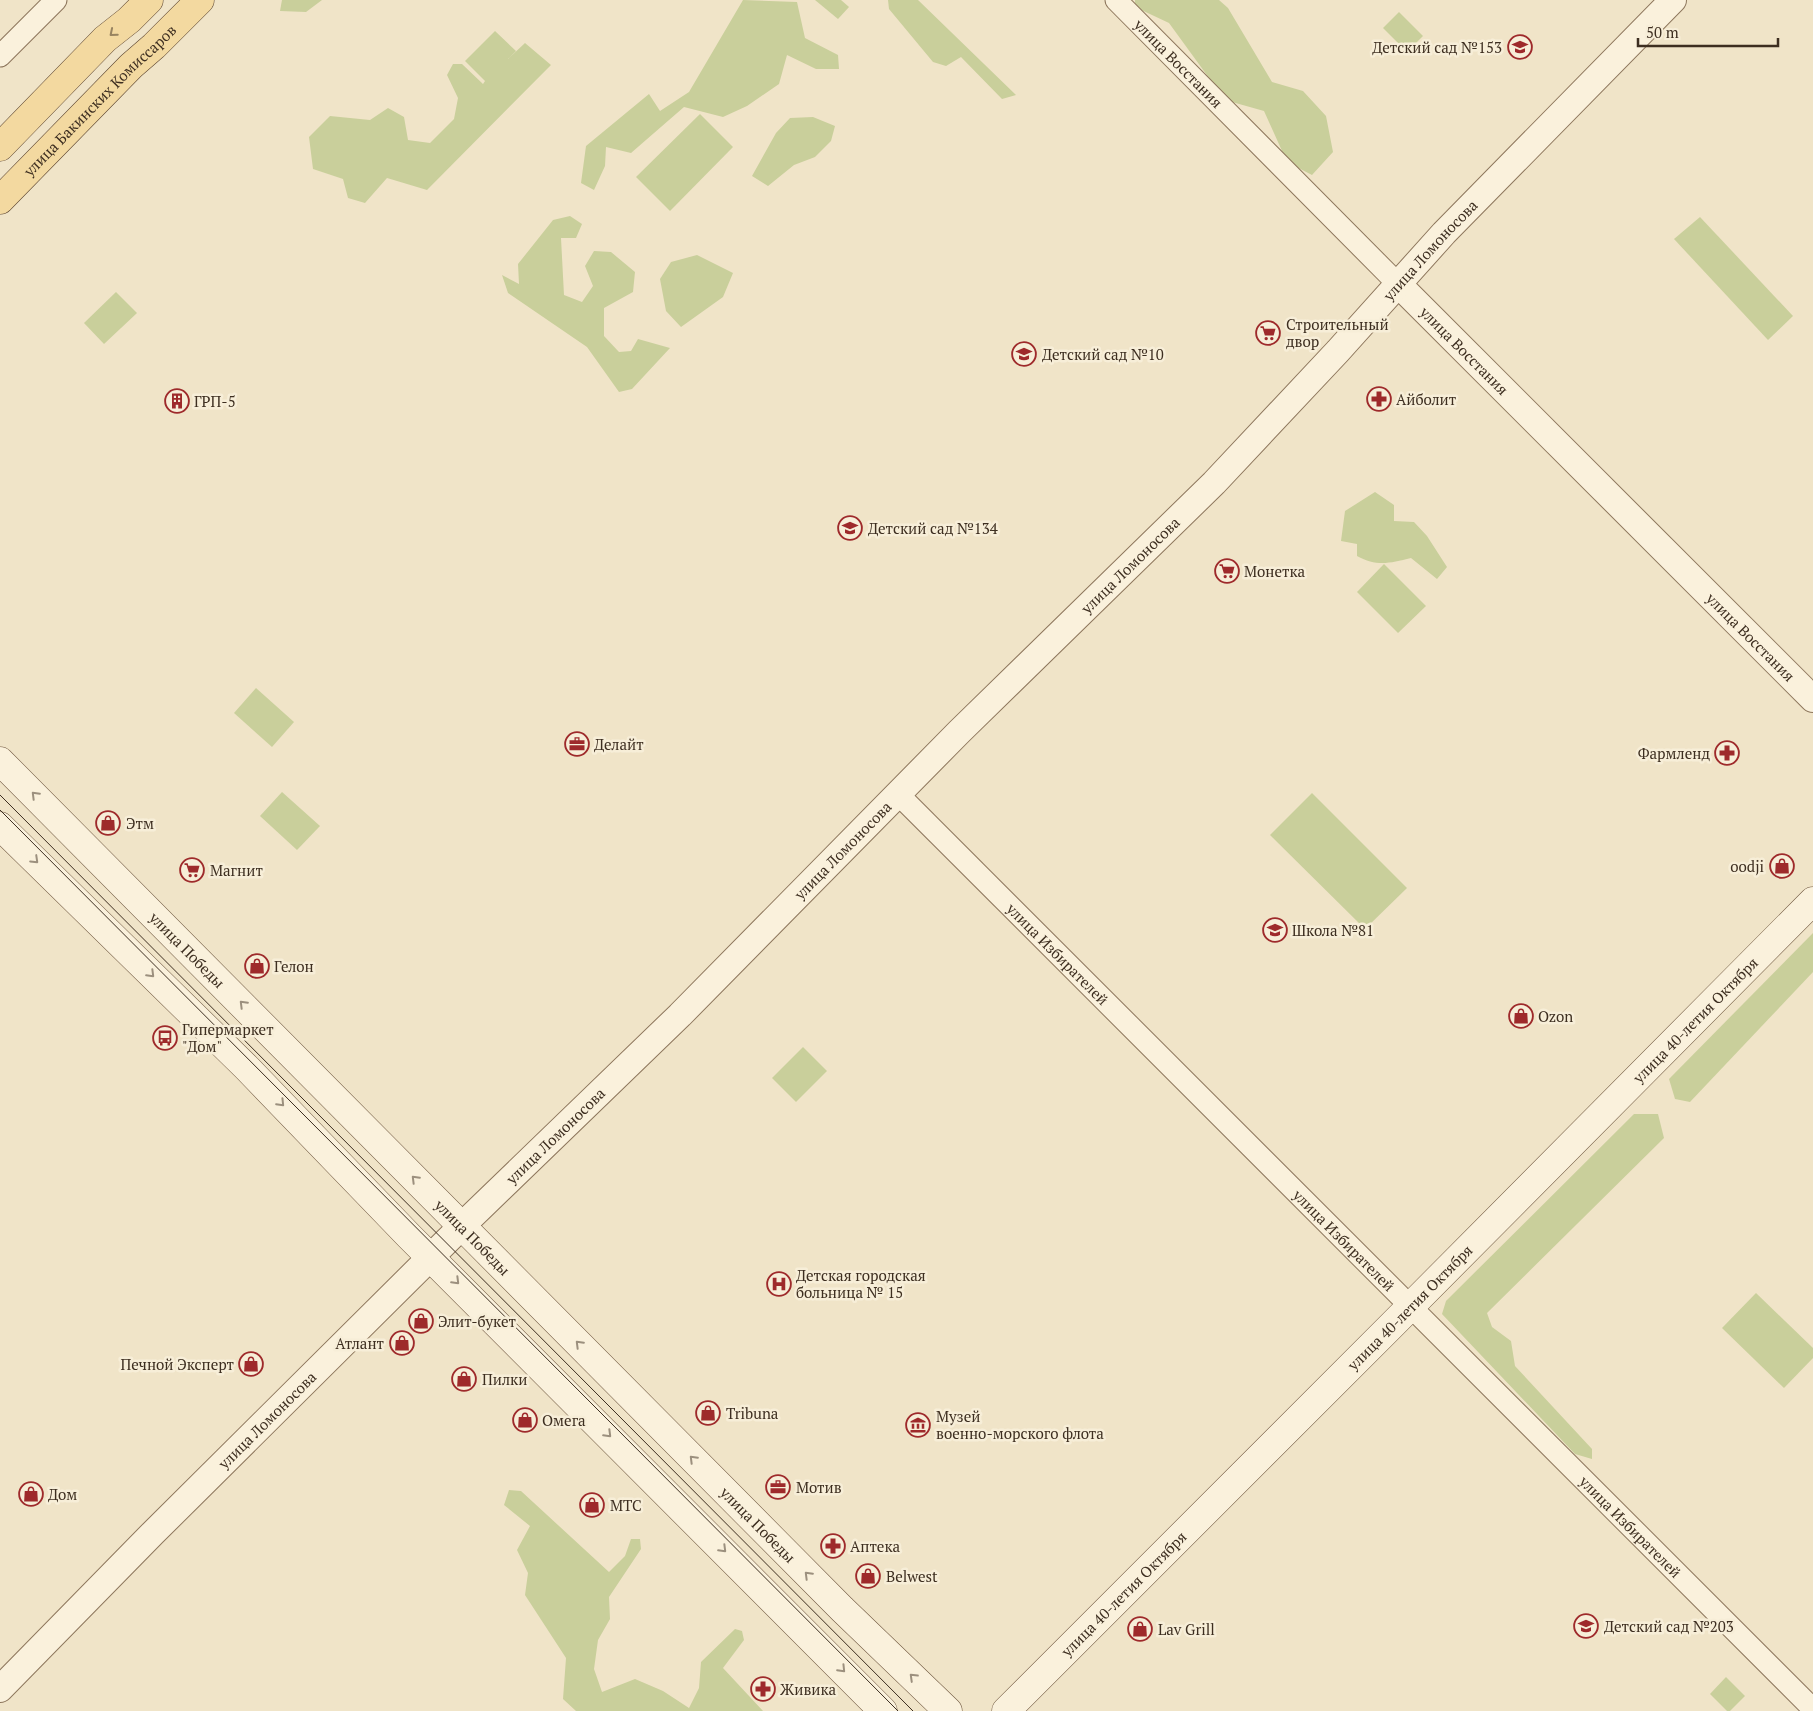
<svg xmlns="http://www.w3.org/2000/svg" width="1813" height="1711" font-family="'PT Serif',serif">
  <rect width="100%" height="100%" fill="#f0e4c8"/>
  <!-- green -->
  <g fill="#c9cf9b">
    <polygon points="282,0 322,0 306,12 280,11"/>
    <polygon points="743,0 797,2 805,38 838,55 839,69 816,69 787,55 779,84 747,106 723,117 684,107 631,153 606,147 605,166 594,190 581,183 586,146 649,94 660,111 689,92"/>
    <polygon points="815,0 841,0 849,7 838,19"/>
    <polygon points="888,0 918,0 1016,95 1002,99 961,57 946,66 933,62 889,9"/>
    <polygon points="1135,0 1219,0 1228,8 1272,82 1303,91 1326,116 1333,152 1312,175 1287,162 1264,111 1225,100 1169,23 1135,7"/>
    <polygon points="1399,12 1423,36 1407,52 1383,28"/>
    <polygon points="495,31 516,51 508,59 525,43 551,65 427,190 387,178 365,203 348,198 343,179 313,169 309,137 330,116 370,120 388,108 404,117 408,140 430,143 454,119 458,98 447,75 453,64 462,64 483,84 485,81 465,61"/>
    <polygon points="700,114 733,147 670,211 636,177"/>
    <polygon points="813,117 835,126 831,141 815,157 794,165 768,186 752,176 776,133 790,118"/>
    <polygon points="570,216 582,224 576,238 561,238 564,295 582,302 593,286 585,266 594,251 611,252 635,272 633,292 604,308 604,336 619,352 631,351 638,339 670,348 632,389 619,392 587,347 508,293 502,275 519,284 518,264 553,220"/>
    <polygon points="1700,217 1793,316 1768,340 1674,239"/>
    <polygon points="697,255 733,273 723,297 681,327 666,311 660,279 671,262"/>
    <polygon points="116,292 137,313 104,344 84,323"/>
    <path d="M1375 492 1394 505V521L1414 522 1427 536 1447 567 1437 579 1411 558C1390 563 1377 567 1357 556V544L1341 541 1345 511Z"/>
    <polygon points="1384,564 1426,606 1398,633 1357,592"/>
    <polygon points="256,688 294,722 272,747 234,713"/>
    <polygon points="282,792 320,826 297,850 260,816"/>
    <polygon points="1312,793 1407,888 1365,929 1270,835"/>
    <polygon points="1813,933 1813,972 1690,1102 1675,1099 1669,1079"/>
    <polygon points="803,1047 827,1071 796,1102 772,1078"/>
    <polygon points="1634,1114 1658,1114 1664,1138 1487,1313 1492,1327 1511,1341 1515,1366 1592,1449 1592,1459 1575,1454 1442,1314 1446,1301"/>
    <polygon points="1756,1293 1813,1348 1813,1358 1784,1388 1722,1328"/>
    <polygon points="509,1490 521,1491 609,1572 625,1556 631,1539 640,1539 641,1549 609,1597 610,1619 598,1640 594,1669 602,1692 635,1679 663,1691 689,1708 699,1688 701,1662 735,1629 742,1631 744,1640 723,1668 763,1711 576,1711 563,1699 566,1658 525,1595 528,1573 517,1550 530,1526 504,1505"/>
    <polygon points="1726,1677 1745,1696 1730,1711 1727,1711 1710,1694"/>
  </g>
  <g fill="none" stroke-linecap="round" stroke-linejoin="round">
    <!-- minor casing -->
    <g stroke="#8d765c" stroke-width="23">
      <g id="minor">
        <path id="s1" d="M1116 0 1398 284"/>
        <polyline points="0,56 56,0"/>
        <path id="s2" d="M898 794 1813 1709"/>
      </g>
    </g>
    <!-- tertiary casing -->
    <g stroke="#8d765c" stroke-width="28">
      <g id="tertiary">
        <path id="s3" d="M1398 284 1813 699"/>
        <path id="s4" d="M0 1689 153 1533 473 1215 680 1015 959 732 1214 483 1338 351 1444 233 1673 0"/>
      </g>
    </g>
    <!-- secondary casing -->
    <g stroke="#6f573f" stroke-width="29">
      <g id="secondary">
        <path id="s5" d="M0 761 842 1609 948 1711"/>
        <polyline points="0,826 247,1068 409,1236 883,1711"/>
        <path id="s6" d="M1006 1711 1393 1324 1813 901"/>
      </g>
    </g>
    <!-- primary casing -->
    <g stroke="#5b4430" stroke-width="29">
      <g id="primary">
        <polyline points="0,147 105,39 129,20 149,0"/>
        <path id="s7" d="M0 200 131 66 154 46 200 0"/>
      </g>
    </g>
    <!-- minor -->
    <use href="#minor" stroke="#faf1dc" stroke-width="21"/>
    <!-- tertiary -->
    <use href="#tertiary" stroke="#faf1dc" stroke-width="26"/>
    <!-- secondary -->
    <use href="#secondary" stroke="#faf1dc" stroke-width="28"/>
    <!-- primary -->
    <use href="#primary" stroke="#f3d9a0" stroke-width="28"/>
    <!-- tram -->
    <g stroke="#3d2e20" stroke-width="1">
      <polyline points="0,795 913,1711"/>
      <polyline points="0,810 898,1711"/>
    </g>
  </g>
  <!-- one-way arrows -->
  <defs><path id="oneway-chevron" d="M-2-3.5L2.5 0L-2 3.5" fill="none" stroke-width="1.6" stroke-linecap="round" stroke-linejoin="round" transform="scale(1.25)"/></defs>
  <use stroke="#988460" href="#oneway-chevron" transform="translate(113 33) rotate(140)"/>
  <g stroke="#9c907e">
    <use href="#oneway-chevron" transform="translate(35 795) rotate(-135)"/>
    <use href="#oneway-chevron" transform="translate(35 860) rotate(44)"/>
    <use href="#oneway-chevron" transform="translate(151 974) rotate(45)"/>
    <use href="#oneway-chevron" transform="translate(243 1004) rotate(-135)"/>
    <use href="#oneway-chevron" transform="translate(281 1103) rotate(46)"/>
    <use href="#oneway-chevron" transform="translate(415 1179) rotate(-135)"/>
    <use href="#oneway-chevron" transform="translate(456 1281) rotate(45)"/>
    <use href="#oneway-chevron" transform="translate(579 1344) rotate(-135)"/>
    <use href="#oneway-chevron" transform="translate(608 1434) rotate(45)"/>
    <use href="#oneway-chevron" transform="translate(693 1459) rotate(-135)"/>
    <use href="#oneway-chevron" transform="translate(723 1549) rotate(45)"/>
    <use href="#oneway-chevron" transform="translate(808 1575) rotate(-135)"/>
    <use href="#oneway-chevron" transform="translate(842 1669) rotate(46)"/>
    <use href="#oneway-chevron" transform="translate(913 1677) rotate(-136)"/>
  </g>
  <!-- icons -->
  <defs>
    <g id="school-ring" transform="scale(1.25)"><circle r="9.5" fill="#f7eed8" stroke="#9e2a2b" stroke-width="1.5"/><path d="M0-5L7-2L0 1L-7-2ZM-4 1L0 2.5L4 1V4Q0 6-4 4Z" fill="#9e2a2b"/></g>
    <g id="supermarket-ring" transform="scale(1.25)"><circle r="9.5" fill="#f7eed8" stroke="#9e2a2b" stroke-width="1.5"/><path d="M-6-5.5h2.5l.6 2H6L4.5 2H-2.5L-4.4-4H-6ZM-1.5 3.2a1.3 1.3 0 1 0 .1 0ZM3 3.2a1.3 1.3 0 1 0 .1 0Z" fill="#9e2a2b"/></g>
    <g id="pharmacy-ring" transform="scale(1.25)"><circle r="9.5" fill="#f7eed8" stroke="#9e2a2b" stroke-width="1.5"/><path d="M-2-6h4v4h4v4h-4v4h-4v-4h-4v-4h4Z" fill="#9e2a2b"/></g>
    <g id="building-ring" transform="scale(1.25)"><circle r="9.5" fill="#f7eed8" stroke="#9e2a2b" stroke-width="1.5"/><path d="M-4-6H4V6H1V3H-1V6H-4ZM-2.5-4.3h1.7v1.8h-1.7ZM.8-4.3h1.7v1.8H.8ZM-2.5-1h1.7V.8h-1.7ZM.8-1h1.7V.8H.8Z" fill="#9e2a2b"/></g>
    <g id="office-ring" transform="scale(1.25)"><circle r="9.5" fill="#f7eed8" stroke="#9e2a2b" stroke-width="1.5"/><path d="M-6-3h4V-5.5h4V-3h4V5H-6ZM-1-4.5V-3h2v-1.5ZM-6 0V1H6V0Z" fill="#9e2a2b"/></g>
    <g id="shop-ring" transform="scale(1.25)"><circle r="9.5" fill="#f7eed8" stroke="#9e2a2b" stroke-width="1.5"/><path d="M-5-2.5h2.3a2.7 3.5 0 0 1 5.4 0H5L5.5 6h-11ZM-1.5-2.5h3a1.5 2.3 0 0 0-3 0Z" fill="#9e2a2b"/></g>
    <g id="bus-ring" transform="scale(1.25)"><circle r="9.5" fill="#f7eed8" stroke="#9e2a2b" stroke-width="1.5"/><path d="M-5-6H5V4H4V6H2V4H-2V6H-4V4H-5ZM-3.5-4V0h7V-4ZM-3.5 1.2v1.5H-2V1.2ZM2 1.2v1.5H3.5V1.2Z" fill="#9e2a2b"/></g>
    <g id="hospital-ring" transform="scale(1.25)"><circle r="9.5" fill="#f7eed8" stroke="#9e2a2b" stroke-width="1.5"/><path d="M-5-5h3v3.5h4V-5h3V5h-3V1.5h-4V5h-3Z" fill="#9e2a2b"/></g>
    <g id="museum-ring" transform="scale(1.25)"><circle r="9.5" fill="#f7eed8" stroke="#9e2a2b" stroke-width="1.5"/><path d="M0-6L6-3V-2H-6V-3ZM-5-1h2V3h-2ZM-1-1h2V3h-2ZM3-1h2V3H3ZM-6 4H6V6H-6Z" fill="#9e2a2b"/></g>
  </defs>
  <g fill-rule="evenodd">
    <use href="#school-ring" x="1520" y="47"/>
    <use href="#supermarket-ring" x="1268" y="333"/>
    <use href="#school-ring" x="1024" y="354"/>
    <use href="#pharmacy-ring" x="1379" y="399"/>
    <use href="#building-ring" x="177" y="401"/>
    <use href="#school-ring" x="850" y="528"/>
    <use href="#supermarket-ring" x="1227" y="571"/>
    <use href="#office-ring" x="577" y="744"/>
    <use href="#pharmacy-ring" x="1727" y="753"/>
    <use href="#shop-ring" x="108" y="823"/>
    <use href="#shop-ring" x="1782" y="866"/>
    <use href="#supermarket-ring" x="192" y="870"/>
    <use href="#school-ring" x="1275" y="930"/>
    <use href="#shop-ring" x="257" y="966"/>
    <use href="#shop-ring" x="1521" y="1016"/>
    <use href="#bus-ring" x="165" y="1038"/>
    <use href="#hospital-ring" x="779" y="1284"/>
    <use href="#shop-ring" x="421" y="1321"/>
    <use href="#shop-ring" x="402" y="1343"/>
    <use href="#shop-ring" x="251" y="1364"/>
    <use href="#shop-ring" x="464" y="1379"/>
    <use href="#shop-ring" x="708" y="1413"/>
    <use href="#shop-ring" x="525" y="1420"/>
    <use href="#museum-ring" x="918" y="1425"/>
    <use href="#office-ring" x="778" y="1487"/>
    <use href="#shop-ring" x="31" y="1494"/>
    <use href="#shop-ring" x="592" y="1505"/>
    <use href="#pharmacy-ring" x="833" y="1546"/>
    <use href="#shop-ring" x="868" y="1576"/>
    <use href="#school-ring" x="1586" y="1626"/>
    <use href="#shop-ring" x="1140" y="1629"/>
    <use href="#pharmacy-ring" x="763" y="1689"/>
  </g>
  <g text-anchor="middle" dominant-baseline="central" stroke-width="5" stroke-linejoin="round" paint-order="stroke">
    <!-- poi labels -->
    <g font-size="15" fill="#3d2e20" stroke="#f7eed8" text-anchor="start">
      <text x="1502" y="47" text-anchor="end">Детский сад №153</text>
      <text x="1286" y="324">Строительный<tspan x="1286" dy="17">двор</tspan></text>
      <text x="1042" y="354">Детский сад №10</text>
      <text x="1396" y="399">Айболит</text>
      <text x="194" y="401">ГРП-5</text>
      <text x="868" y="528">Детский сад №134</text>
      <text x="1244" y="571">Монетка</text>
      <text x="594" y="744">Делайт</text>
      <text x="1710" y="753" text-anchor="end">Фармленд</text>
      <text x="126" y="823">Этм</text>
      <text x="1764" y="866" text-anchor="end">oodji</text>
      <text x="210" y="870">Магнит</text>
      <text x="1292" y="930">Школа №81</text>
      <text x="274" y="966">Гелон</text>
      <text x="1538" y="1016">Ozon</text>
      <text x="182" y="1029">Гипермаркет<tspan x="182" dy="17">"Дом"</tspan></text>
      <text x="796" y="1275">Детская городская<tspan x="796" dy="17">больница № 15</tspan></text>
      <text x="438" y="1321">Элит-букет</text>
      <text x="384" y="1343" text-anchor="end">Атлант</text>
      <text x="234" y="1364" text-anchor="end">Печной Эксперт</text>
      <text x="482" y="1379">Пилки</text>
      <text x="726" y="1413">Tribuna</text>
      <text x="936" y="1416">Музей<tspan x="936" dy="17">военно-морского флота</tspan></text>
      <text x="542" y="1420">Омега</text>
      <text x="796" y="1487">Мотив</text>
      <text x="48" y="1494">Дом</text>
      <text x="610" y="1505">МТС</text>
      <text x="850" y="1546">Аптека</text>
      <text x="886" y="1576">Belwest</text>
      <text x="1604" y="1626">Детский сад №203</text>
      <text x="1158" y="1629">Lav Grill</text>
      <text x="780" y="1689">Живика</text>
    </g>
    <!-- street labels -->
    <g font-size="15" fill="#3d2e20" stroke="#f7eed8">
      <text stroke="none"><textPath href="#s1" startOffset="89">улица Восстания</textPath></text>
      <text stroke="none"><textPath href="#s7" startOffset="141">улица Бакинских Комиссаров</textPath></text>
      <text stroke="none"><textPath href="#s4" startOffset="2029">улица Ломоносова</textPath></text>
      <text stroke="none"><textPath href="#s3" startOffset="94">улица Восстания</textPath></text>
      <text stroke="none"><textPath href="#s4" startOffset="1594">улица Ломоносова</textPath></text>
      <text stroke="none"><textPath href="#s3" startOffset="499">улица Восстания</textPath></text>
      <text stroke="none"><textPath href="#s4" startOffset="1189">улица Ломоносова</textPath></text>
      <text stroke="none"><textPath href="#s5" startOffset="266">улица Победы</textPath></text>
      <text stroke="none"><textPath href="#s2" startOffset="226">улица Избирателей</textPath></text>
      <text stroke="none"><textPath href="#s6" startOffset="976">улица 40-летия Октября</textPath></text>
      <text stroke="none"><textPath href="#s4" startOffset="784">улица Ломоносова</textPath></text>
      <text stroke="none"><textPath href="#s5" startOffset="671">улица Победы</textPath></text>
      <text stroke="none"><textPath href="#s2" startOffset="631">улица Избирателей</textPath></text>
      <text stroke="none"><textPath href="#s6" startOffset="571">улица 40-летия Октября</textPath></text>
      <text stroke="none"><textPath href="#s4" startOffset="379">улица Ломоносова</textPath></text>
      <text stroke="none"><textPath href="#s5" startOffset="1076">улица Победы</textPath></text>
      <text stroke="none"><textPath href="#s2" startOffset="1036">улица Избирателей</textPath></text>
      <text stroke="none"><textPath href="#s6" startOffset="166">улица 40-летия Октября</textPath></text>
    </g>
  </g>
  <!-- scale -->
  <path d="M1638 38v8h140v-8" fill="none" stroke="#3d2e20" stroke-width="2.5"/>
  <text x="1646" y="38" font-size="15" fill="#3d2e20" stroke="#f7eed8" stroke-width="4" paint-order="stroke">50 m</text>
</svg>
